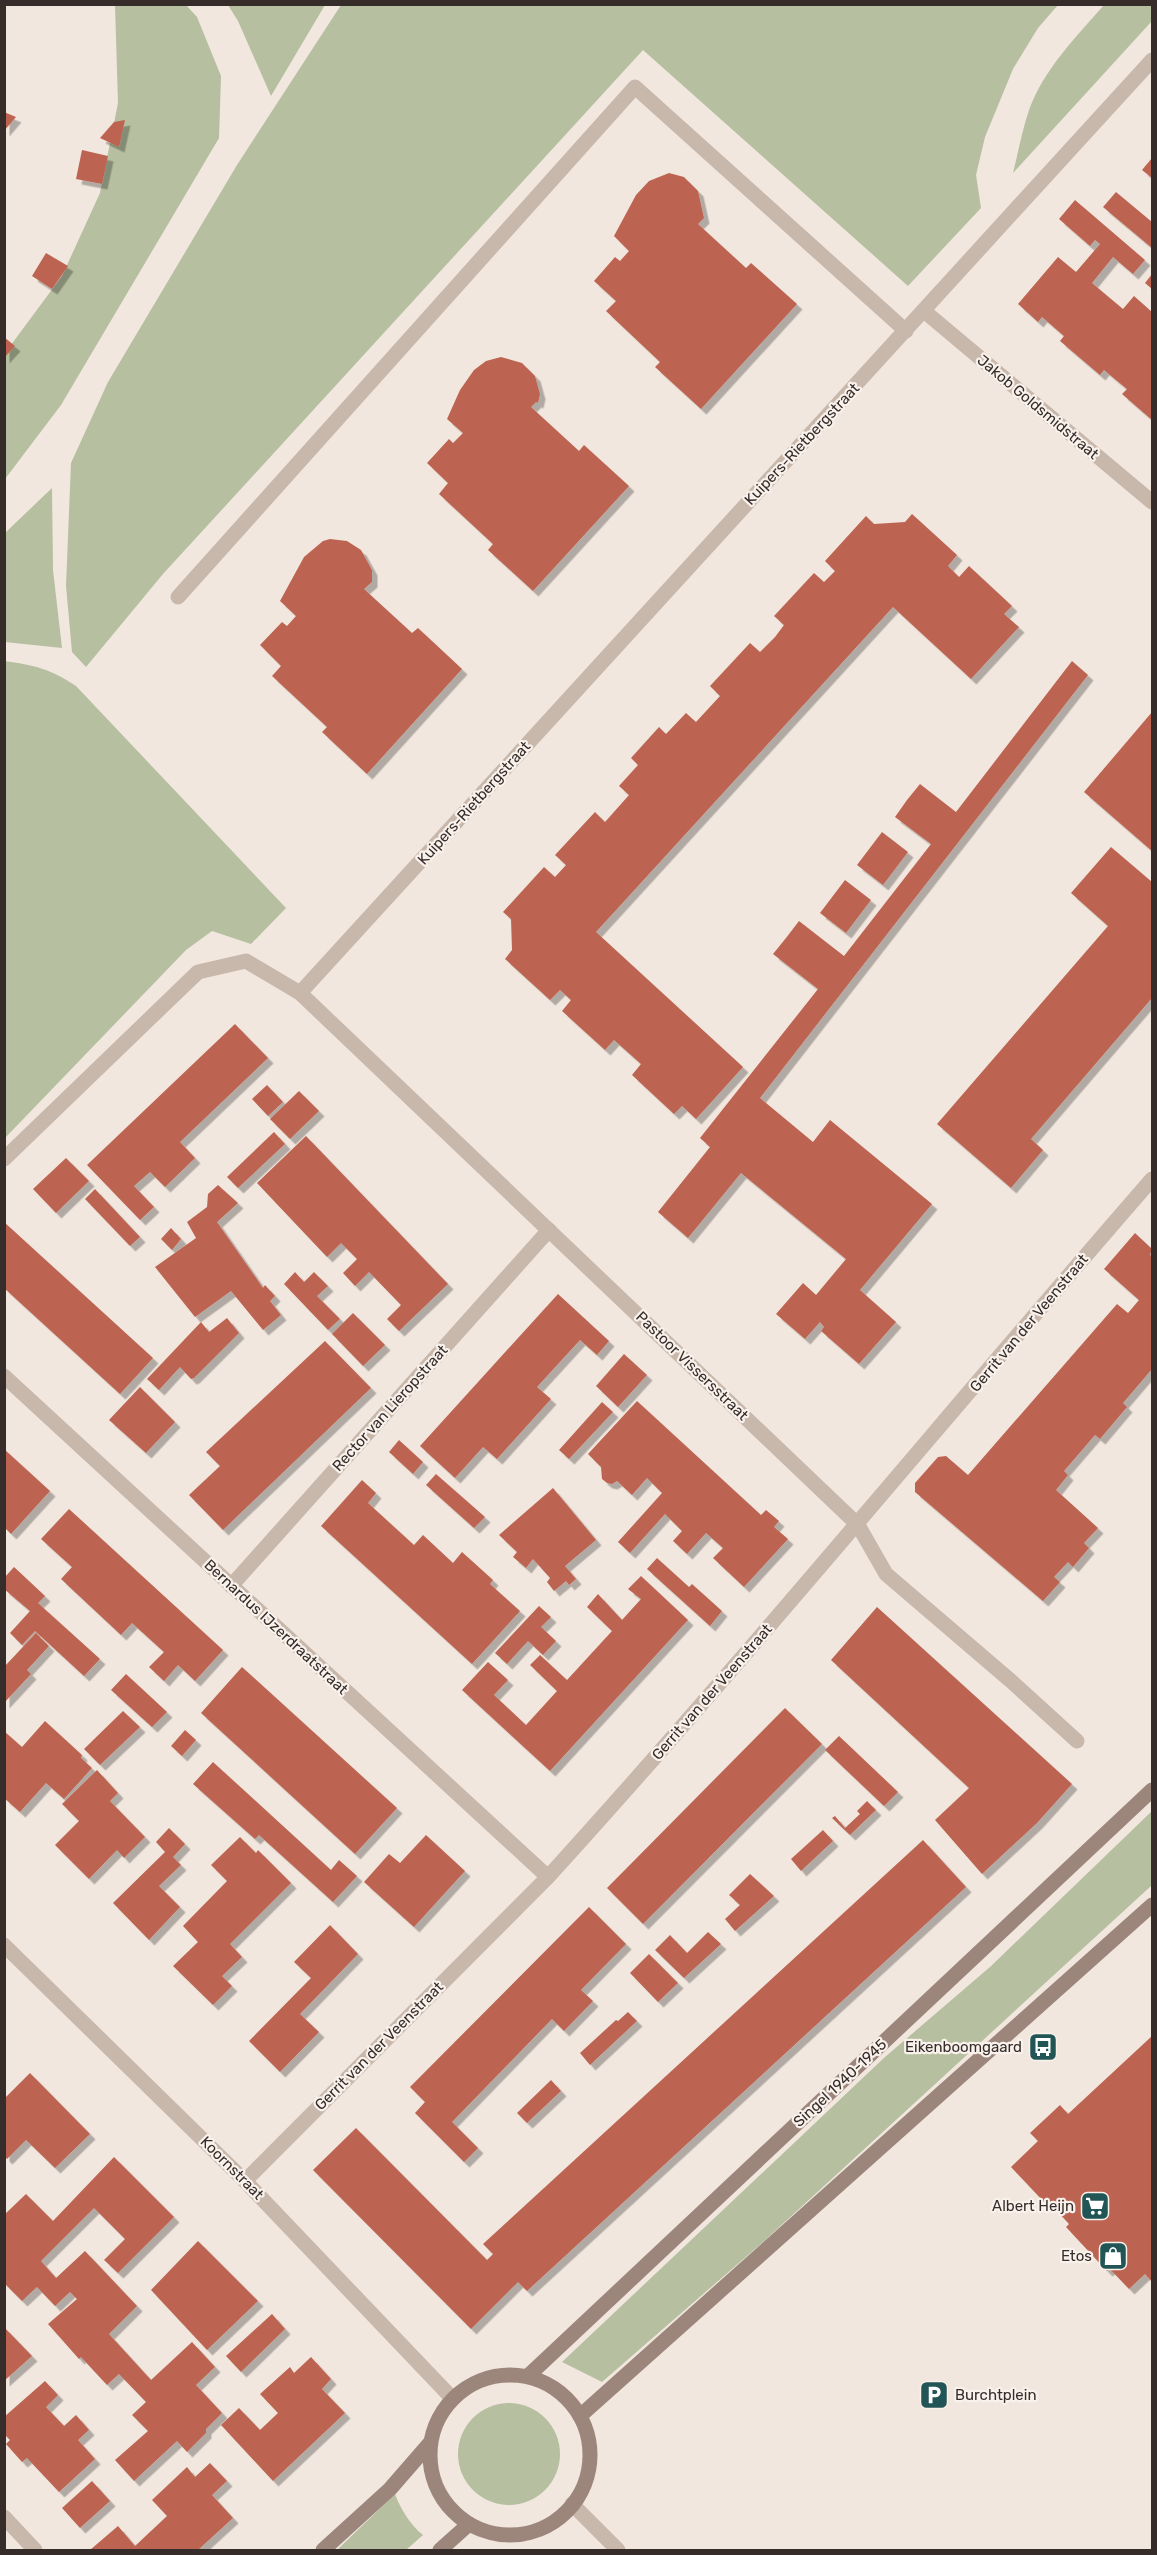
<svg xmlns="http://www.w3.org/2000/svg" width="1157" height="2555" font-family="Rubik,sans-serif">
  <defs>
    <filter id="shadow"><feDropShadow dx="5.5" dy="5.5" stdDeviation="0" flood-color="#0004"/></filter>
  </defs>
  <rect width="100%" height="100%" fill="#f1e7de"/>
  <!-- green -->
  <g fill="#b6bf9f">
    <polygon points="115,5 186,5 197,17 221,76 219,138 61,405 5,479 5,353 62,276 100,193 118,103"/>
    <polygon points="228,5 325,5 271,96 238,21"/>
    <polygon points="341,5 341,4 1058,5 1038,28 1013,69 985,137 976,175 981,208 908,286 643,50 163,574 86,667 72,652 66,586 71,463 108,382 237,165"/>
    <path d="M1104 5H1152V21L1013 173C1018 153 1022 131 1029 110 1044 69 1076 37 1104 5Z"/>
    <polygon points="52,488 53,570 62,648 5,642 5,533"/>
    <path d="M4 661C34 665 51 669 76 686L286 908 251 944 212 931 186 950 5 1138Z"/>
    <polygon points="1152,1811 1152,1884 1151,1886 763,2242 602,2382 562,2362 885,2057 990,1967"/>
    <circle cx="509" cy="2454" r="51"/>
    <path d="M395 2494C400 2508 411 2526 423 2535L406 2550H337Z"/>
  </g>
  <!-- building -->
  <g fill="#bd6451" filter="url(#shadow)">
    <polygon points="4,112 16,117 4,131"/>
    <polygon points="125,120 119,147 100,138 114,122"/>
    <polygon points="82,150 108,156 102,184 76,179"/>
    <polygon points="1152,158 1152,178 1142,170"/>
    <polygon points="669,173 684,177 698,191 704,218 698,224 746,268 751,263 797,304 701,409 655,367 660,362 606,311 616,301 594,281 615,257 620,261 629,251 614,236 636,195 649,181"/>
    <polygon points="1116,192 1152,222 1152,248 1103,207"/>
    <polygon points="1075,200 1145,260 1133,274 1113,257 1092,283 1123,309 1134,296 1152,312 1152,420 1122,394 1127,389 1116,380 1104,370 1100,375 1060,341 1064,336 1042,317 1038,322 1018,304 1058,257 1076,272 1100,244 1095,240 1090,246 1059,219"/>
    <polygon points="46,253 68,266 52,289 32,276"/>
    <polygon points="1152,274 1152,289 1145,283"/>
    <polygon points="4,337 15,346 4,358"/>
    <polygon points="501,357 522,363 535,376 540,394 538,403 536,402 531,407 579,451 584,445 629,486 533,591 488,550 493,544 439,494 448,483 427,463 449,439 453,443 463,433 447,419 460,390 474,370 486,361"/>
    <polygon points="912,514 957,555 948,566 959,577 969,566 1012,606 1004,614 1019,627 971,679 893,607 596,932 743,1067 696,1119 682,1106 674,1114 632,1075 641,1064 614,1040 605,1050 562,1011 571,1000 560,990 550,1000 505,959 512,950 511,919 503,912 544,867 555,877 566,865 555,855 595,812 605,822 629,795 619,786 638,765 631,758 659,727 666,734 686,713 696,722 720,696 710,686 750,643 760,652 775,637 784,625 774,616 814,573 824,582 835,571 825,561 866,516 874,524 905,522"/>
    <polygon points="330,539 347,541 361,550 372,570 372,582 364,589 412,633 418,628 462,669 367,774 322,732 327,727 272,676 281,666 260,645 282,622 287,626 296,616 280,601 304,557 323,541"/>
    <polygon points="1072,661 1088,675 760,1098 813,1142 830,1120 932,1204 860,1290 896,1322 859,1364 821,1331 824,1327 820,1322 805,1339 776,1314 803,1283 816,1295 846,1259 741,1173 688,1238 658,1212 710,1147 700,1138 818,989 773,954 786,938 799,921 844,956 931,844 895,817 907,800 920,784 956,812"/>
    <polygon points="1152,712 1152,851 1084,792"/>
    <polygon points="882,832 908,852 883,885 857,865"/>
    <polygon points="1111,847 1152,882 1152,998 1031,1139 1043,1150 1011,1188 937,1124 1108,926 1071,893"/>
    <polygon points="845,880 871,900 846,933 820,913"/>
    <polygon points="235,1024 268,1058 180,1142 195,1158 193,1160 165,1187 150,1172 134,1186 154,1207 140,1220 87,1165"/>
    <polygon points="267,1085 283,1102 268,1116 252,1099"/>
    <polygon points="299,1091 319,1111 290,1139 270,1119"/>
    <polygon points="274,1132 285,1144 238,1188 227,1177"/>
    <polygon points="306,1136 448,1284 399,1331 387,1319 401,1305 369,1272 355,1286 343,1273 357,1259 341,1243 327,1257 257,1183"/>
    <polygon points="66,1158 89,1181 56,1213 33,1189"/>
    <polygon points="218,1185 238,1203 217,1222 263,1288 265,1285 275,1296 270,1301 281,1315 263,1330 231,1291 195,1317 155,1267 196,1238 187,1222 207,1207 208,1194"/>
    <polygon points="95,1189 140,1237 130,1246 85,1199"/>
    <polygon points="4,1222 153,1358 120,1394 4,1288"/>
    <polygon points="171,1228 181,1239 172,1250 161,1239"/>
    <polygon points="1135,1233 1152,1249 1150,1255 1152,1257 1152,1369 1123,1403 1127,1407 1100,1439 1095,1435 1064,1471 1068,1475 1056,1490 1098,1528 1084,1543 1089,1548 1073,1567 1068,1562 1054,1577 1060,1582 1043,1601 915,1492 915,1483 938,1457 946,1456 968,1475 1117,1304 1128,1313 1139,1300 1104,1269"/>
    <polygon points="295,1272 304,1282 314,1272 328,1286 317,1296 340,1319 328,1330 284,1284"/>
    <polygon points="558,1294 609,1341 597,1355 580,1340 537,1387 551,1399 497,1459 483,1447 455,1478 420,1446"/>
    <polygon points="353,1313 385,1345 363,1366 332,1334"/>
    <polygon points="227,1318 239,1333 194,1378 191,1379 180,1367 159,1390 147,1379 201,1322 209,1332"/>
    <polygon points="325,1341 371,1388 223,1530 189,1495 220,1466 206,1452"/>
    <polygon points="624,1354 647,1375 618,1407 596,1386"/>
    <polygon points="140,1387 175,1422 146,1453 109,1420"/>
    <polygon points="637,1401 761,1515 766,1510 779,1521 774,1527 788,1539 744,1587 713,1558 723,1548 706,1533 687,1554 673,1541 682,1531 665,1514 630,1553 618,1542 662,1493 647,1478 632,1495 617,1481 612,1484 607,1483 602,1479 601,1467 588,1454"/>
    <polygon points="602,1402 613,1412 569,1459 559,1450"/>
    <polygon points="399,1440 423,1462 413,1474 389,1452"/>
    <polygon points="4,1449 50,1491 11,1534 4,1527"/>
    <polygon points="436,1474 485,1517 474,1528 426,1485"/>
    <polygon points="362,1480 376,1493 368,1503 414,1545 423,1535 453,1563 462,1552 493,1580 490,1584 520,1611 472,1664 321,1526"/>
    <polygon points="553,1488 596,1540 565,1566 576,1579 569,1585 566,1581 554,1591 547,1582 550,1578 533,1559 526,1568 513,1557 517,1552 499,1535"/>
    <polygon points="69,1509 223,1650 195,1681 178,1665 164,1681 149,1667 164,1652 132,1623 121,1635 61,1579 72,1567 41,1539"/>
    <polygon points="657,1558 689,1587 692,1584 722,1611 710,1626 647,1569"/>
    <polygon points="14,1567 45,1596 38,1603 100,1659 84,1676 35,1631 22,1645 10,1633 30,1611 4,1589 4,1578"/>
    <polygon points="641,1576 688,1620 550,1771 462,1690 488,1662 508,1680 494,1695 526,1725 557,1691 530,1665 540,1655 567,1680 612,1631 587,1607 598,1594 622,1620 641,1599 628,1589"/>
    <polygon points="539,1606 551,1617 541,1627 556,1641 543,1655 528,1641 507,1664 495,1653"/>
    <polygon points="877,1607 1072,1784 1037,1823 982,1874 935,1820 969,1788 831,1660"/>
    <polygon points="36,1633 49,1646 27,1670 31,1674 4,1703 4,1667"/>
    <polygon points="242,1667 397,1808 355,1854 201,1713"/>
    <polygon points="126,1674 167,1712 152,1727 111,1690"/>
    <polygon points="785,1708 822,1744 643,1924 607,1888"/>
    <polygon points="123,1711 140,1727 100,1765 84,1749"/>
    <polygon points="45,1721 82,1755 81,1758 92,1768 64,1799 46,1783 20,1812 4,1798 4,1731 22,1747"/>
    <polygon points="185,1730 196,1740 182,1756 171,1746"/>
    <polygon points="839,1736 898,1792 884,1806 825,1750"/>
    <polygon points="213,1762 331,1870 339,1860 357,1876 333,1902 259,1835 255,1839 193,1784"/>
    <polygon points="97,1770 118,1793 110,1801 145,1837 124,1858 117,1850 89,1879 55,1845 79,1821 62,1804"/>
    <polygon points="867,1801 876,1810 850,1835 832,1818 835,1816 845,1828 860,1814 857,1811"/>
    <polygon points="169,1828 185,1844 173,1857 181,1865 159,1886 180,1907 149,1940 113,1903 165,1852 156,1842"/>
    <polygon points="823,1830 833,1841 801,1871 791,1859"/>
    <polygon points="426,1835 465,1871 414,1927 364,1882 389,1854 400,1863"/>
    <polygon points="240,1837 256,1853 258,1850 291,1883 230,1944 242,1957 222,1976 232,1986 213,2005 173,1966 198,1942 183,1926 227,1881 211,1865"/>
    <polygon points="923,1840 966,1887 527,2291 518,2282 471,2329 313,2170 356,2128 487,2260 493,2254 483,2244"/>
    <polygon points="750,1874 774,1896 735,1931 725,1919 740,1905 729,1895"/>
    <polygon points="589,1907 626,1944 581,1990 593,2001 564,2031 552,2019 452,2122 478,2148 464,2162 415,2113 425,2102 410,2087"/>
    <polygon points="330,1925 358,1954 300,2014 319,2032 280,2072 249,2041 311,1978 294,1962"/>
    <polygon points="708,1932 721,1944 684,1978 655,1950 670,1935 687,1953"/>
    <polygon points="649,1954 678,1983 658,2002 630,1973"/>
    <polygon points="628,2012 637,2021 590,2065 580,2053 616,2020 618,2021"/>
    <polygon points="1152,2036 1152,2282 1145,2274 1129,2289 1110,2269 1107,2271 1066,2227 1069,2224 1049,2202 1046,2204 1011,2167 1038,2141 1030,2133 1060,2105 1068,2114"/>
    <polygon points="30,2073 90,2134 55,2168 26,2140 7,2159 4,2156 4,2099"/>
    <polygon points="551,2080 561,2091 527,2123 517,2113"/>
    <polygon points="114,2157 174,2217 118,2273 104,2260 125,2239 94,2208 41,2261 56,2278 85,2251 137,2306 109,2334 151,2380 192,2342 215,2367 196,2385 222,2413 206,2429 206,2433 187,2452 177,2441 134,2481 115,2460 148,2431 132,2415 146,2402 119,2374 107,2385 81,2357 79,2359 48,2324 77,2299 70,2292 55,2306 37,2287 22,2301 4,2283 4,2215 26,2194 53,2221"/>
    <polygon points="198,2241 258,2301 207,2350 151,2290"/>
    <polygon points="272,2314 285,2329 241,2372 226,2356"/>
    <polygon points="4,2327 32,2356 4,2381"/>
    <polygon points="311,2357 331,2379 322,2389 345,2413 273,2481 221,2425 239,2408 260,2430 278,2413 260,2394 290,2367 294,2373"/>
    <polygon points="45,2381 58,2395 46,2407 64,2426 76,2415 89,2430 78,2440 95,2459 59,2492 27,2458 22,2462 6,2444 10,2440 4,2434 4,2417"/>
    <polygon points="210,2463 227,2481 212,2495 233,2518 198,2550 90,2550 118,2526 135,2546 167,2516 152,2500 187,2467 195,2477"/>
    <polygon points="92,2481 110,2501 80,2528 62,2508"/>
  </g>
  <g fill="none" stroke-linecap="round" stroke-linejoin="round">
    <!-- minor -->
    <g stroke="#c8b7ab" stroke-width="15">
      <polyline points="924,311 1152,502"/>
      <polyline points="178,597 635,87 906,331"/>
      <polyline points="300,993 858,1525 886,1574 1011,1681 1077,1741"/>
      <polyline points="4,1159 198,972 246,961 300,993 1152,60"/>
      <polyline points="4,1376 548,1877"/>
      <polyline points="231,1586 549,1230"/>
      <path d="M245 2181 548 1877C755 1649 950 1411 1152 1179"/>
      <polyline points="572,2504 618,2550"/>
      <polyline points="4,2517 35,2550"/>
    </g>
    <!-- tertiary -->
    <polyline stroke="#c8b7ab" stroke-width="15" points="4,1945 245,2181 452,2398"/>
    <!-- secondary -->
    <g stroke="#9c867c" stroke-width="15">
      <circle cx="510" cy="2455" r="80"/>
      <polyline points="528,2376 1152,1790"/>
      <polyline points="580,2416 1152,1905"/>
      <polyline points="323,2550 390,2489 430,2443"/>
      <polyline points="440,2550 469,2524"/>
    </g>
  </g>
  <!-- icons -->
  <defs>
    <g id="bus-square" transform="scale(1.5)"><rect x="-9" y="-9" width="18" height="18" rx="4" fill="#255" stroke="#f9f1eb"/><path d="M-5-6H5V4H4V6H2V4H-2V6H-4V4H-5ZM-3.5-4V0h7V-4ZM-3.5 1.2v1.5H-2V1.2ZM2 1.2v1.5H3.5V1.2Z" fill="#fff"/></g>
    <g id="supermarket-square" transform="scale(1.5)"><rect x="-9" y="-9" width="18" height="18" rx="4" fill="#255" stroke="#f9f1eb"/><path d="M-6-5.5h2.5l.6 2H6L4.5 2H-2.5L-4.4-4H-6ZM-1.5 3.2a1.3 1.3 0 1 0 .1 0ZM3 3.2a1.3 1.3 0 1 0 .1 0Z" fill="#fff"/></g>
    <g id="shop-square" transform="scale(1.5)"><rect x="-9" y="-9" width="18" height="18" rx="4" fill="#255" stroke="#f9f1eb"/><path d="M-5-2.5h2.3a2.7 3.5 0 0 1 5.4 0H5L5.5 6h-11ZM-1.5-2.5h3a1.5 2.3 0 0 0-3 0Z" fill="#fff"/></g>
    <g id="parking-square" transform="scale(1.5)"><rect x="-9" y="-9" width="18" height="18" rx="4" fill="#255" stroke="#f9f1eb"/><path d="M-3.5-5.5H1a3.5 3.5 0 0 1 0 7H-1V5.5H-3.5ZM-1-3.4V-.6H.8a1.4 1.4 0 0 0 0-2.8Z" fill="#fff"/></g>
  </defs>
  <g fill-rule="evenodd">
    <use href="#bus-square" x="1043" y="2047"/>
    <use href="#supermarket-square" x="1095" y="2206"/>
    <use href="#shop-square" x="1113" y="2256"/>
    <use href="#parking-square" x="934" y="2395"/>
  </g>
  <g text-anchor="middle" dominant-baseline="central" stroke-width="4.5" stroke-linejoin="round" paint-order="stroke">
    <!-- street labels -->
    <g font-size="15" fill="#362d2a" stroke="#f9f1eb">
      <text transform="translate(1038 407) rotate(40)">Jakob Goldsmidstraat</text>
      <text transform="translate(802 444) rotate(-47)">Kuipers-Rietbergstraat</text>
      <text transform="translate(474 803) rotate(-48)">Kuipers-Rietbergstraat</text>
      <text transform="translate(1029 1323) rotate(-50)">Gerrit van der Veenstraat</text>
      <text transform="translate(692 1366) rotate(44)">Pastoor Vissersstraat</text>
      <text transform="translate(390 1408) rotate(-48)">Rector van Lieropstraat</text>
      <text transform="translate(276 1627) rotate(43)">Bernardus IJzerdraatstraat</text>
      <text transform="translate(712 1692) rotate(-49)">Gerrit van der Veenstraat</text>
      <text transform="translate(379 2046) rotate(-45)">Gerrit van der Veenstraat</text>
      <text transform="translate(840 2083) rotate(-43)">Singel 1940-1945</text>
      <text transform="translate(232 2168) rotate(45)">Koornstraat</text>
    </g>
    <!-- poi labels -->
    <g font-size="15" fill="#362d2a" stroke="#f9f1eb" text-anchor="end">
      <text x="1022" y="2047">Eikenboomgaard</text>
      <text x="1074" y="2206">Albert Heijn</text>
      <text x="1092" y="2256">Etos</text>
      <text x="955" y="2395" text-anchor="start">Burchtplein</text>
    </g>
  </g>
  <!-- border -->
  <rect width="1157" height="2555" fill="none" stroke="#362d2a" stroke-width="12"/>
</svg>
